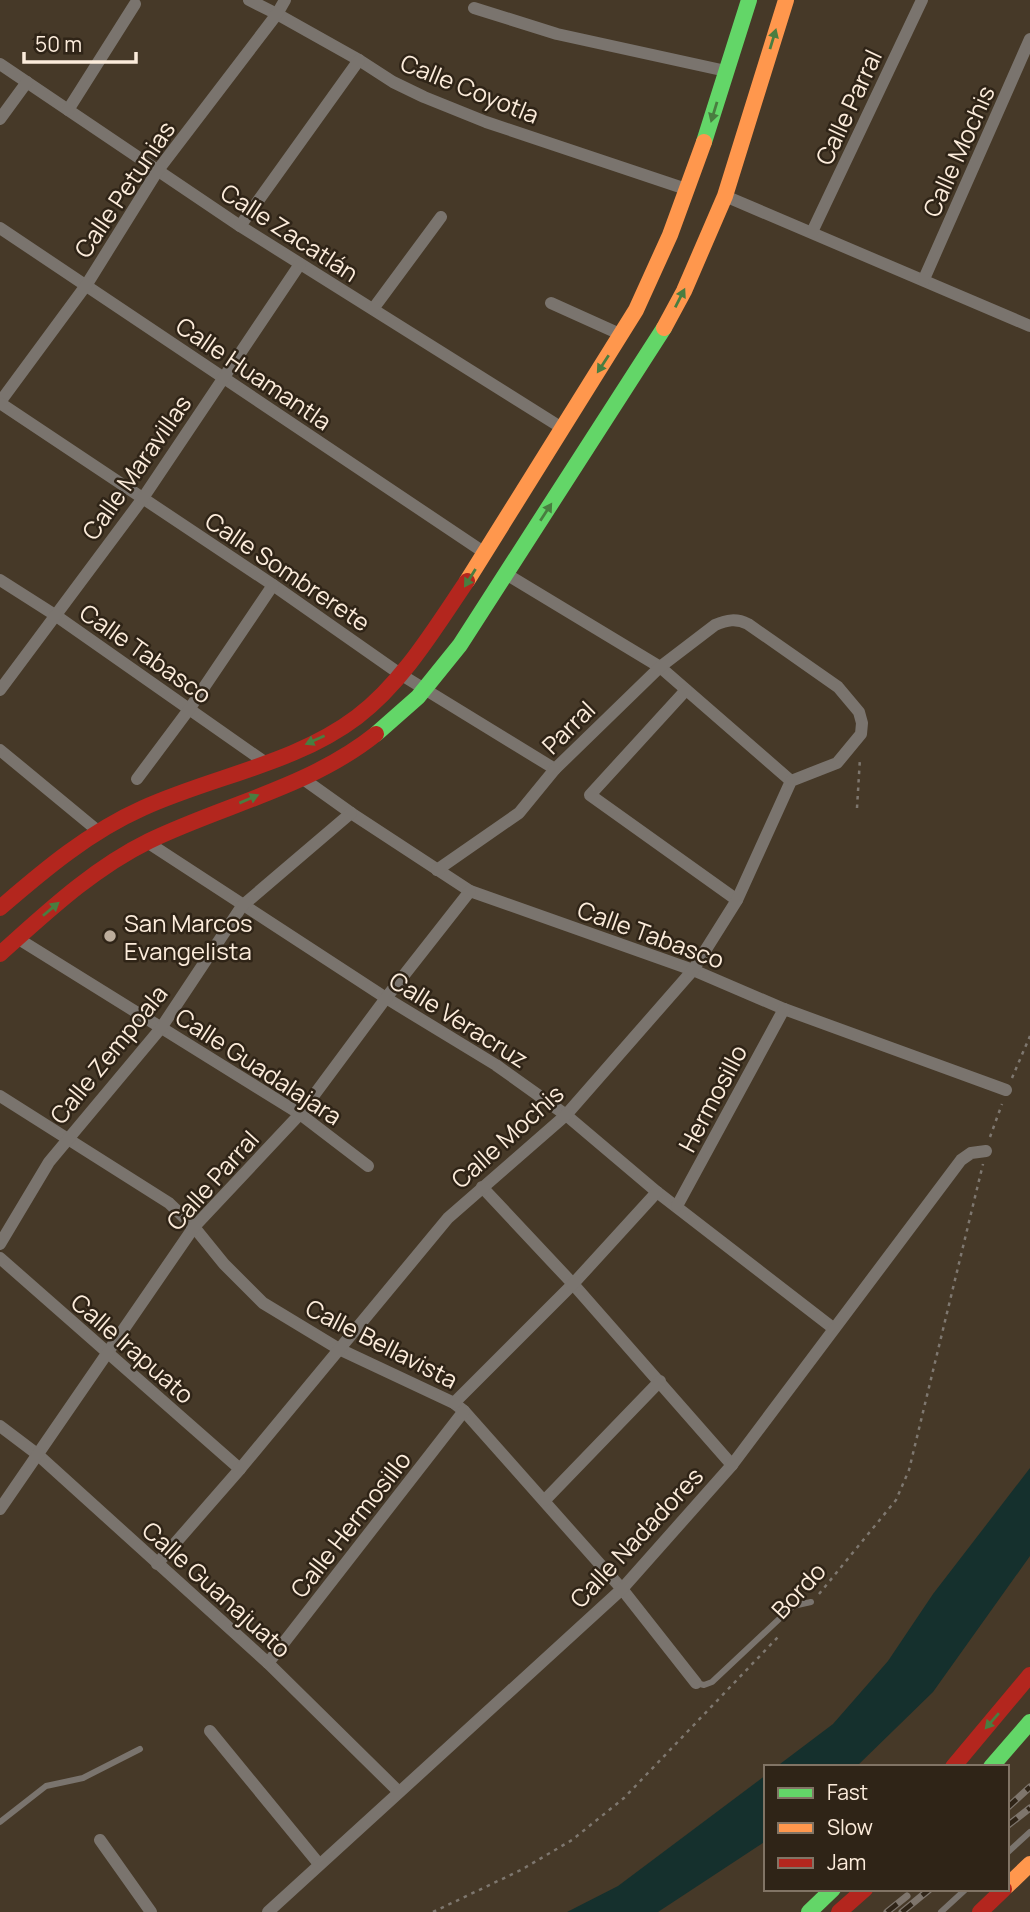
<svg xmlns="http://www.w3.org/2000/svg" width="1030" height="1912" font-family="Manrope,sans-serif">
  <rect width="100%" height="100%" fill="#463928"/>
  <!-- water -->
  <g fill="#15302d">
    <polygon points="1030,1468 1030,1556 933,1692 856,1767 776,1767 833,1724 888,1661 933,1594"/>
    <polygon points="766,1775 766,1841 658,1912 567,1912 618,1886"/>
  </g>
  <g fill="none" stroke-linecap="round" stroke-linejoin="round">
    <!-- path -->
    <g stroke="#7e776f" stroke-width="2.5" stroke-dasharray="3.5 5" stroke-linecap="butt">
      <polyline points="857,808 860,758"/>
      <polyline points="1012,1078 1030,1036"/>
      <polyline points="990,1137 1002,1104"/>
      <polyline points="819,1594 896,1500 909,1470 983,1164"/>
      <polyline points="433,1912 521,1870 572,1840 624,1798 778,1637"/>
    </g>
    <!-- lane -->
    <g stroke="#7a746e" stroke-width="6">
      <polyline points="696,1683 704,1685 712,1682 793,1606 811,1602"/>
      <polyline points="0,1822 46,1786 83,1778 140,1749"/>
      <polyline points="1007,1853 1030,1832"/>
      <polyline points="941,1912 966,1889"/>
    </g>
    <!-- street -->
    <g stroke="#7a746e" stroke-width="12">
      <polyline points="249,0 277,14 359,60 393,82 424,97 486,122 686,189"/>
      <polyline points="474,8 557,34 726,71"/>
      <polyline points="0,64 240,226 562,428"/>
      <polyline points="68,110 135,4"/>
      <polyline points="0,119 27,82"/>
      <polyline points="725,196 1030,326"/>
      <polyline points="240,226 359,60"/>
      <polyline points="0,228 485,553"/>
      <polyline points="812,232 922,0"/>
      <polyline points="924,279 1030,39"/>
      <polyline points="551,303 622,335"/>
      <polyline points="373,309 441,217"/>
      <polyline points="0,402 87,284 158,170 277,14 285,0"/>
      <polyline points="0,403 273,585 400,674 555,769"/>
      <polyline points="506,574 660,667 791,781"/>
      <polyline points="0,580 55,615 266,763"/>
      <polyline points="0,690 143,498 300,264"/>
      <polyline points="686,690 590,795 737,900"/>
      <polyline points="0,750 98,831"/>
      <polyline points="302,778 351,813 470,891 693,970 784,1009 1006,1090"/>
      <polyline points="137,779 190,708 273,585"/>
      <polyline points="147,842 386,998 496,1065 566,1115 657,1192 833,1328"/>
      <polyline points="17,938 300,1114 368,1166"/>
      <polyline points="0,1096 169,1203 194,1227 224,1264 263,1303 339,1349 454,1403 464,1411 622,1589 696,1683"/>
      <polyline points="482,1187 573,1284 732,1465"/>
      <polyline points="677,1206 784,1009"/>
      <polyline points="0,1244 49,1162 161,1028 242,906 351,813"/>
      <polyline points="0,1258 240,1469"/>
      <polyline points="454,1403 573,1284 657,1192"/>
      <polyline points="0,1426 37,1454 268,1663 398,1791"/>
      <polyline points="545,1500 660,1381"/>
      <polyline points="0,1509 194,1227 300,1114 386,998 470,891"/>
      <path d="M157 1564 240 1469 448 1218 566 1115 693 970 737 900 791 781 837 763 861 734 862 723 859 712 838 687 748 624C736 618 727 620 715 625L660 667 555 769 519 813 437 870"/>
      <polyline points="268,1663 464,1411"/>
      <polyline points="210,1731 319,1864"/>
      <polyline points="100,1840 151,1912"/>
      <polyline points="268,1912 622,1589 732,1465 961,1160 971,1153 986,1151"/>
    </g>
    <!-- fast -->
    <g stroke="#63d668" stroke-width="16">
      <polyline points="704,142 749,0"/>
      <polyline points="376,734 418,697 460,645 664,328"/>
      <polyline points="991,1767 1030,1722"/>
      <polyline points="809,1912 833,1889"/>
    </g>
    <!-- slow -->
    <g stroke="#ff974d" stroke-width="16">
      <polyline points="664,328 684,291 725,196 786,0"/>
      <polyline points="467,581 636,310 670,235 704,142"/>
      <polyline points="1007,1886 1030,1864"/>
    </g>
    <!-- jam -->
    <g stroke="#b3261e" stroke-width="16">
      <path d="M0 908C44 870 89 832 143 808 213 776 295 764 357 717 403 682 435 628 467 581"/>
      <path d="M0 954C46 913 92 869 149 841 223 805 310 787 376 734"/>
      <polyline points="953,1767 1030,1675"/>
      <polyline points="839,1912 865,1889"/>
      <polyline points="980,1912 1004,1889"/>
    </g>
    <!-- rail casing -->
    <g stroke="#7e756c" stroke-width="7">
      <g id="rail">
        <polyline points="1007,1808 1030,1787"/>
        <polyline points="1007,1826 1030,1808"/>
        <polyline points="887,1912 907,1896"/>
        <polyline points="902,1912 930,1889"/>
      </g>
    </g>
    <!-- rail -->
    <use href="#rail" stroke="#2f2417" stroke-width="4.5" stroke-dasharray="13" stroke-linecap="butt"/>
  </g>
  <!-- one-way arrows -->
  <defs><path id="oneway-solid" d="M-6-.8H1V-3.2L6.5 0L1 3.2V.8H-6Z" transform="scale(1.75)"/></defs>
  <g fill="#497d40">
    <use href="#oneway-solid" transform="translate(773 39) rotate(-73)"/>
    <use href="#oneway-solid" transform="translate(714 112) rotate(107)"/>
    <use href="#oneway-solid" transform="translate(680 298) rotate(-63)"/>
    <use href="#oneway-solid" transform="translate(603 364) rotate(123)"/>
    <use href="#oneway-solid" transform="translate(546 512) rotate(-57)"/>
    <use href="#oneway-solid" transform="translate(470 578) rotate(122)"/>
    <use href="#oneway-solid" transform="translate(315 740) rotate(156)"/>
    <use href="#oneway-solid" transform="translate(249 799) rotate(-23)"/>
    <use href="#oneway-solid" transform="translate(51 909) rotate(-40)"/>
    <use href="#oneway-solid" transform="translate(992 1721) rotate(131)"/>
  </g>
  <!-- markers -->
  <circle fill="#bcad9c" stroke="#2f2417" stroke-width="2.5" cx="110" cy="936" r="7"/>
  <g text-anchor="middle" dominant-baseline="central" stroke-width="5" stroke-linejoin="round" paint-order="stroke">
    <!-- street labels -->
    <g font-size="24" fill="#fcecdb" stroke="#2f2417">
      <text transform="translate(470 88) rotate(22)">Calle Coyotla</text>
      <text transform="translate(848 107) rotate(-65)">Calle Parral</text>
      <text transform="translate(958 151) rotate(-66)">Calle Mochis</text>
      <text transform="translate(124 189) rotate(-56)">Calle Petunias</text>
      <text transform="translate(290 232) rotate(33)">Calle Zacatlán</text>
      <text transform="translate(254 373) rotate(34)">Calle Huamantla</text>
      <text transform="translate(136 467) rotate(-55)">Calle Maravillas</text>
      <text transform="translate(288 571) rotate(34)">Calle Sombrerete</text>
      <text transform="translate(146 653) rotate(35)">Calle Tabasco</text>
      <text transform="translate(568 727) rotate(-45)">Parral</text>
      <text transform="translate(651 934) rotate(20)">Calle Tabasco</text>
      <text transform="translate(459 1019) rotate(32)">Calle Veracruz</text>
      <text transform="translate(108 1054) rotate(-51)">Calle Zempoala</text>
      <text transform="translate(259 1066) rotate(33)">Calle Guadalajara</text>
      <text transform="translate(712 1098) rotate(-62)">Hermosillo</text>
      <text transform="translate(507 1136) rotate(-42)">Calle Mochis</text>
      <text transform="translate(212 1180) rotate(-48)">Calle Parral</text>
      <text transform="translate(382 1343) rotate(27)">Calle Bellavista</text>
      <text transform="translate(133 1348) rotate(41)">Calle Irapuato</text>
      <text transform="translate(350 1524) rotate(-52)">Calle Hermosillo</text>
      <text transform="translate(636 1537) rotate(-47)">Calle Nadadores</text>
      <text transform="translate(217 1589) rotate(42)">Calle Guanajuato</text>
      <text transform="translate(798 1590) rotate(-47)">Bordo</text>
    </g>
    <!-- poi labels -->
    <g font-size="24" fill="#fcecdb" stroke="#2f2417" text-anchor="start">
      <text x="124" y="922">San Marcos<tspan x="124" dy="28">Evangelista</tspan></text>
    </g>
  </g>
  <!-- legend -->
  <rect x="764" y="1765" width="245" height="126" fill="#2f2417" stroke="#817465" stroke-width="2"/>
  <rect x="778" y="1788" width="35" height="10" fill="#63d668" stroke="#817465" stroke-width="2"/>
  <text x="827" y="1800" font-size="21" fill="#fcecdb">Fast</text>
  <rect x="778" y="1823" width="35" height="10" fill="#ff974d" stroke="#817465" stroke-width="2"/>
  <text x="827" y="1835" font-size="21" fill="#fcecdb">Slow</text>
  <rect x="778" y="1858" width="35" height="10" fill="#b3261e" stroke="#817465" stroke-width="2"/>
  <text x="827" y="1870" font-size="21" fill="#fcecdb">Jam</text>
  <!-- scale -->
  <path d="M24 52v10h112v-10" fill="none" stroke="#fcecdb" stroke-width="3.5"/>
  <text x="35" y="52" font-size="21" fill="#fcecdb" stroke="#2f2417" stroke-width="5" paint-order="stroke">50 m</text>
</svg>
